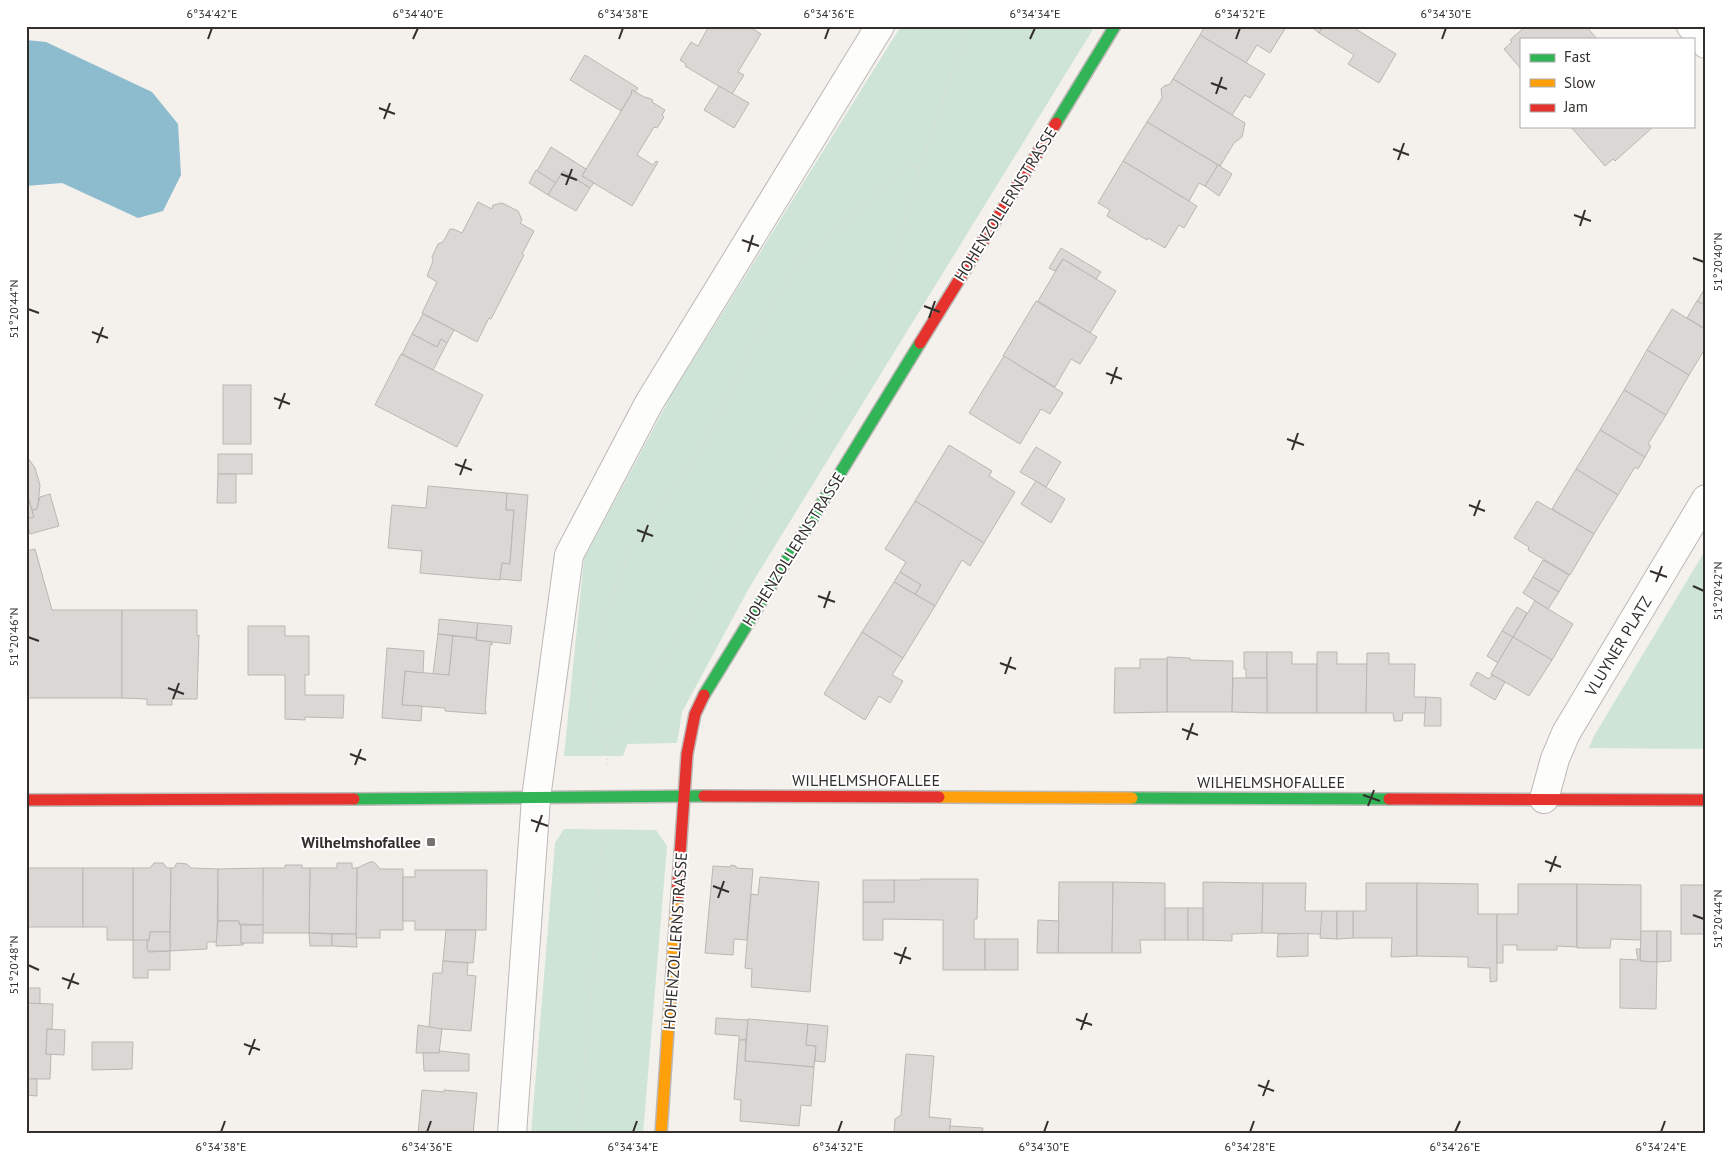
<svg xmlns="http://www.w3.org/2000/svg" width="1732" height="1160" font-family="'PT Sans',sans-serif">
  <rect width="100%" height="100%" fill="#f4f0ec"/>
  <!-- green -->
  <g fill="#cde4d6">
    <polygon points="901,26 1095,26 749,588 682,712 677,743 627,744 623,756 564,756 584,559 672,394"/>
    <polygon points="1706,549 1706,749 1589,748 1594,736"/>
    <polygon points="564,829 656,830 667,846 643,1134 531,1134 555,843"/>
  </g>
  <!-- water -->
  <polygon fill="#8ebccf" points="26,40 46,42 152,92 178,124 181,175 163,211 138,218 62,183 26,186"/>
  <!-- building -->
  <g fill="#dad7d5" stroke="#bab7b3">
    <polygon points="709,26 748,26 761,34 738,72 744,75 732,94 685,66 686,64 680,60 691,42 698,46"/>
    <polygon points="1205,26 1271,26 1275,29 1277,26 1286,27 1270,53 1257,45 1246,63 1200,35"/>
    <polygon points="1310,26 1323,26 1319,33"/>
    <polygon points="1323,26 1351,26 1396,54 1379,83 1348,64 1354,55 1319,33"/>
    <polygon points="1526,26 1586,26 1597,39 1521,39 1521,69 1504,49 1512,42 1510,40"/>
    <polygon points="1200,35 1265,74 1250,98 1245,95 1232,115 1173,79"/>
    <polygon points="585,55 638,88 635,92 632,90 631,92 632,93 621,111 570,80"/>
    <polygon points="1173,79 1245,123 1242,137 1234,143 1220,166 1147,122 1162,98 1161,89 1164,86 1170,84"/>
    <polygon points="719,86 749,103 734,128 704,110"/>
    <polygon points="632,90 646,98 646,97 653,100 652,102 665,110 662,115 664,117 657,128 654,127 637,155 653,165 656,161 658,162 632,206 582,176 632,93 631,92"/>
    <polygon points="1147,122 1218,165 1205,186 1199,183 1189,201 1123,161"/>
    <polygon points="1570,126 1654,126 1615,161 1613,159 1605,166"/>
    <polygon points="551,147 586,169 582,176 594,183 590,188 563,171 556,183 537,171"/>
    <polygon points="1123,161 1197,206 1184,228 1179,225 1165,248 1148,238 1147,240 1107,216 1110,210 1098,203"/>
    <polygon points="1218,165 1232,174 1219,196 1205,186"/>
    <polygon points="536,170 556,183 548,195 529,183"/>
    <polygon points="563,171 590,188 576,211 548,195"/>
    <polygon points="478,202 492,209 493,205 502,203 518,211 522,220 520,223 534,231 522,254 524,255 491,319 489,318 477,342 422,313 437,282 427,276 433,261 432,257 438,244 443,242 450,229 453,229 462,233"/>
    <polygon points="1061,248 1101,272 1096,279 1063,259 1055,271 1049,268"/>
    <polygon points="1063,259 1116,291 1090,333 1038,301"/>
    <polygon points="1706,287 1706,306 1697,301"/>
    <polygon points="1036,301 1097,337 1080,364 1071,359 1055,387 1003,356"/>
    <polygon points="1697,301 1706,306 1706,329 1687,318"/>
    <polygon points="1672,309 1706,330 1706,347 1689,375 1647,350"/>
    <polygon points="423,314 454,330 447,343 441,339 437,347 412,334"/>
    <polygon points="412,334 437,347 441,339 447,343 433,370 402,354"/>
    <polygon points="1647,350 1689,375 1666,415 1624,390"/>
    <polygon points="401,354 483,395 457,447 375,405"/>
    <polygon points="1004,356 1063,393 1050,414 1041,409 1020,444 969,413"/>
    <rect x="223" y="385" width="28" height="59"/>
    <polygon points="1624,390 1666,415 1648,444 1651,446 1645,457 1600,430"/>
    <polygon points="1600,430 1645,457 1638,469 1635,467 1618,495 1576,469"/>
    <polygon points="949,445 992,471 989,476 1015,492 984,543 915,501"/>
    <polygon points="1036,447 1061,462 1046,487 1020,472"/>
    <rect x="218" y="454" width="34" height="20"/>
    <polygon points="26,455 35,468 40,485 38,505 37,509 32,510 26,490"/>
    <polygon points="1576,469 1618,495 1594,534 1552,509"/>
    <polygon points="218,474 236,474 236,503 217,503"/>
    <polygon points="1036,481 1065,499 1051,523 1021,504"/>
    <polygon points="428,486 507,493 506,510 514,510 510,564 502,563 500,580 420,573 422,551 388,548 392,505 426,508"/>
    <polygon points="26,490 34,517 26,519"/>
    <polygon points="507,493 528,495 521,581 500,579 502,563 510,564 514,510 506,510"/>
    <polygon points="50,494 59,526 30,534 26,519 34,517 32,510 37,509 40,497"/>
    <polygon points="915,501 984,543 970,566 962,560 935,606 915,594 921,585 900,572 906,562 885,549"/>
    <polygon points="1537,501 1594,534 1570,575 1528,550 1529,547 1514,538"/>
    <polygon points="35,549 52,610 122,610 122,698 26,698 26,551"/>
    <polygon points="1543,560 1569,575 1559,592 1533,577"/>
    <polygon points="900,572 921,585 915,594 894,582"/>
    <polygon points="1533,577 1559,592 1548,609 1523,593"/>
    <polygon points="894,582 935,606 903,658 862,632"/>
    <polygon points="1535,601 1573,624 1552,660 1513,637"/>
    <polygon points="1517,607 1527,613 1513,637 1502,631"/>
    <polygon points="122,610 197,610 197,636 199,635 197,699 172,699 172,705 147,705 147,699 122,698"/>
    <polygon points="439,619 478,623 476,638 438,634"/>
    <polygon points="478,623 512,626 510,644 476,640"/>
    <polygon points="248,626 285,626 285,636 309,636 309,675 305,675 305,695 344,695 343,718 305,717 305,720 285,719 285,675 248,675"/>
    <polygon points="1502,631 1513,637 1498,663 1487,656"/>
    <polygon points="862,632 903,658 892,675 903,681 890,703 879,696 865,720 824,694"/>
    <polygon points="438,634 453,636 449,675 433,674"/>
    <polygon points="453,636 476,638 476,640 492,642 492,645 490,644 485,711 486,711 486,714 445,711 445,708 402,705 405,671 449,675"/>
    <polygon points="1513,637 1552,660 1529,696 1491,674"/>
    <polygon points="387,648 424,651 423,673 405,671 402,705 422,706 421,721 382,718"/>
    <polygon points="1244,652 1267,652 1267,678 1246,678 1246,669 1244,669"/>
    <polygon points="1267,652 1292,652 1292,664 1317,664 1317,713 1267,713"/>
    <polygon points="1317,652 1337,652 1337,664 1367,664 1366,713 1317,713"/>
    <polygon points="1367,653 1389,653 1389,664 1415,664 1414,697 1426,697 1426,713 1403,713 1402,721 1394,721 1393,713 1366,713"/>
    <polygon points="1167,657 1190,658 1190,660 1233,661 1232,712 1167,712"/>
    <polygon points="1140,659 1167,659 1167,712 1114,713 1115,668 1140,668"/>
    <polygon points="1477,672 1489,679 1492,675 1505,682 1495,700 1470,685"/>
    <polygon points="1233,678 1267,678 1267,713 1232,712"/>
    <polygon points="1426,697 1441,698 1441,726 1424,726"/>
    <polygon points="370,862 374,862 380,869 403,869 403,930 380,930 380,938 356,938 357,868"/>
    <polygon points="154,863 163,863 167,868 171,868 170,932 150,932 149,941 133,940 133,868 150,868"/>
    <polygon points="177,863 187,864 191,868 218,869 217,942 207,942 207,949 170,951 171,868 174,868"/>
    <polygon points="337,863 352,863 352,868 357,868 356,934 309,933 310,868 337,868"/>
    <polygon points="285,865 302,865 302,868 310,868 309,933 262,933 263,868 285,868"/>
    <polygon points="731,865 736,866 736,868 753,869 747,940 734,939 733,955 705,953 713,866 731,867"/>
    <rect x="27" y="868" width="56" height="59"/>
    <polygon points="83,868 133,868 133,940 107,940 107,927 83,927"/>
    <polygon points="263,868 263,925 239,924 239,921 218,921 218,869"/>
    <polygon points="415,870 487,870 486,930 415,930 415,921 403,921 403,877 415,877"/>
    <polygon points="760,877 819,882 810,992 751,987 752,969 745,968 751,894 758,895"/>
    <polygon points="920,879 978,879 977,919 974,919 974,939 985,939 985,970 943,970 943,920 883,919 883,940 863,940 863,902 894,902 894,880 921,880"/>
    <rect x="863" y="880" width="31" height="22"/>
    <polygon points="1059,882 1113,882 1112,953 1058,953"/>
    <polygon points="1113,882 1165,883 1165,940 1140,940 1141,953 1112,953"/>
    <polygon points="1203,882 1263,883 1262,933 1232,934 1232,941 1203,940"/>
    <polygon points="1263,883 1306,883 1305,911 1322,911 1322,934 1262,933"/>
    <polygon points="1366,883 1417,883 1417,956 1391,957 1392,938 1353,938 1353,911 1366,911"/>
    <polygon points="1417,883 1478,884 1478,914 1497,914 1497,981 1490,982 1490,968 1468,967 1468,957 1417,956"/>
    <polygon points="1518,884 1577,884 1577,947 1557,946 1557,950 1517,950 1517,945 1503,945 1503,963 1497,963 1497,914 1518,914"/>
    <polygon points="1577,884 1641,885 1641,940 1611,939 1610,948 1577,948"/>
    <rect x="1681" y="885" width="25" height="49"/>
    <rect x="1165" y="908" width="23" height="32"/>
    <rect x="1188" y="908" width="15" height="32"/>
    <polygon points="1322,911 1337,911 1337,939 1320,938"/>
    <polygon points="1337,911 1353,911 1353,938 1337,939"/>
    <polygon points="1038,920 1059,921 1058,953 1037,953"/>
    <polygon points="218,921 239,921 239,924 241,925 241,943 244,943 243,945 216,946"/>
    <rect x="241" y="925" width="22" height="18"/>
    <polygon points="446,930 476,930 473,963 443,961"/>
    <polygon points="1641,931 1657,931 1657,962 1640,961"/>
    <polygon points="1657,931 1671,931 1671,961 1657,962"/>
    <polygon points="150,932 170,932 170,951 147,951 147,940 149,941"/>
    <polygon points="309,933 332,934 332,946 310,946"/>
    <polygon points="1308,933 1308,956 1277,957 1278,934"/>
    <polygon points="332,934 356,934 357,947 332,946"/>
    <rect x="985" y="939" width="33" height="31"/>
    <polygon points="133,940 147,940 147,949 149,952 170,951 170,970 148,970 148,978 133,978"/>
    <polygon points="1636,949 1640,949 1640,961 1657,962 1656,1009 1620,1008 1620,959 1638,960"/>
    <polygon points="443,961 468,963 467,975 476,976 471,1031 429,1028 433,973 442,973"/>
    <polygon points="26,988 40,988 40,1004 26,1003"/>
    <polygon points="26,1003 53,1004 52,1029 47,1029 46,1054 51,1054 50,1079 26,1079"/>
    <polygon points="716,1018 748,1020 746,1040 739,1040 739,1036 715,1034"/>
    <polygon points="748,1019 808,1024 806,1045 816,1046 814,1067 745,1061"/>
    <polygon points="808,1024 828,1026 825,1062 815,1061 816,1046 806,1045"/>
    <polygon points="418,1025 442,1029 439,1053 416,1053"/>
    <polygon points="47,1029 65,1030 64,1055 46,1054"/>
    <polygon points="739,1040 746,1040 745,1061 814,1067 811,1106 801,1105 799,1126 740,1121 741,1100 734,1099"/>
    <polygon points="92,1042 133,1042 132,1069 92,1070"/>
    <polygon points="440,1051 469,1054 469,1071 424,1071 423,1053 439,1053"/>
    <polygon points="906,1054 934,1056 929,1117 951,1119 949,1134 894,1134 895,1119 901,1115"/>
    <polygon points="26,1079 37,1079 37,1096 26,1095"/>
    <polygon points="422,1090 444,1092 444,1090 477,1093 473,1134 418,1134"/>
    <polygon points="950,1126 983,1128 982,1134 949,1134"/>
  </g>
  <g fill="none" stroke-linecap="round" stroke-linejoin="round">
    <!-- street casing -->
    <g stroke="#bbb8b6" stroke-width="30">
      <g id="street">
        <polyline points="1691,26 1706,44"/>
        <polyline points="1544,799 1555,759 1566,733 1706,499"/>
        <polyline points="512,1134 536,798 569,555 649,403 880,26"/>
      </g>
    </g>
    <!-- fast casing -->
    <g stroke="#bbb8b6" stroke-width="14">
      <g id="fast">
        <polyline points="1056,123 1115,26"/>
        <polyline points="704,695 920,343"/>
        <polyline points="1132,798 1389,799"/>
        <polyline points="354,799 704,796"/>
      </g>
    </g>
    <!-- slow casing -->
    <g stroke="#bbb8b6" stroke-width="14">
      <g id="slow">
        <polyline points="939,797 1132,798"/>
        <polyline points="661,1134 677,898"/>
      </g>
    </g>
    <!-- jam casing -->
    <g stroke="#bbb8b6" stroke-width="14">
      <g id="jam">
        <polyline points="920,343 1056,123"/>
        <polyline points="704,796 939,797"/>
        <polyline points="1389,799 1706,800"/>
        <polyline points="26,800 354,799"/>
        <polyline points="677,898 687,754 695,714 704,695"/>
      </g>
    </g>
    <!-- path -->
    <g stroke="#dedcdc" stroke-width="3" stroke-dasharray="1 4" stroke-linecap="butt">
      <polyline points="608,733 596,728 590,706 602,622 631,547 705,443 773,302 800,260 873,198 907,164 919,167"/>
      <polyline points="607,765 608,733 620,730 643,695 705,592 768,472 857,353 892,276 919,167 969,26"/>
      <polyline points="580,1134 603,829"/>
    </g>
    <!-- street -->
    <use href="#street" stroke="#fdfdfc" stroke-width="28"/>
    <!-- fast -->
    <use href="#fast" stroke="#30b455" stroke-width="11"/>
    <!-- slow -->
    <use href="#slow" stroke="#ff9f0a" stroke-width="11"/>
    <!-- jam -->
    <use href="#jam" stroke="#e5322d" stroke-width="11"/>
  </g>
  <!-- ticks -->
  <path fill="none" stroke="#322f2c" stroke-width="2" d="M208 39 212 28M413 39 418 28M619 39 623 28M825 39 829 28M1030 39 1035 28M1236 39 1240 28M1442 39 1446 28M1211 83 1227 89M1216 94 1222 77M379 108 395 114M384 119 390 103M1393 149 1409 155M1398 160 1404 143M561 174 577 180M566 185 572 169M1574 215 1591 221M1580 226 1585 210M742 240 759 246M748 252 753 235M1693 258 1704 262M924 306 940 312M28 309 39 313M929 318 935 301M92 332 108 338M97 343 103 327M1106 373 1122 379M1111 384 1117 367M274 398 290 404M279 409 285 393M1287 439 1304 445M1292 450 1298 433M455 464 472 470M460 475 466 459M1469 505 1485 511M1474 516 1480 500M637 530 653 536M642 542 648 525M1650 571 1667 577M1656 582 1662 566M1693 586 1704 591M818 596 835 602M824 608 830 591M28 637 39 641M1000 663 1016 669M1005 674 1011 657M168 688 184 694M173 699 179 683M1182 729 1198 735M1187 740 1193 723M350 754 366 760M355 765 361 749M1363 795 1380 801M1368 806 1374 790M531 820 548 826M536 832 542 815M1545 861 1561 867M1550 872 1556 856M713 886 729 892M718 898 724 881M1693 915 1704 919M894 953 911 959M900 964 906 947M28 965 39 970M62 978 79 984M68 989 74 973M1076 1019 1092 1025M1081 1030 1087 1013M244 1044 260 1050M249 1055 255 1039M1258 1085 1274 1091M1263 1096 1269 1080M221 1132 225 1121M427 1132 431 1121M633 1132 637 1121M838 1132 842 1121M1044 1132 1048 1121M1250 1132 1254 1121M1455 1132 1460 1121M1661 1132 1665 1121"/>
  <!-- markers -->
  <rect fill="#76736f" stroke="#fff" stroke-width="2" x="426" y="837" width="10" height="10" rx="2.5"/>
  <g text-anchor="middle" dominant-baseline="central" stroke-width="4" stroke-linejoin="round" paint-order="stroke">
    <!-- street labels -->
    <g font-size="16" fill="#322f2c" stroke="#fff">
      <text transform="translate(1005 204) rotate(-58)">HOHENZOLLERNSTRASSE</text>
      <text transform="translate(793 549) rotate(-58)">HOHENZOLLERNSTRASSE</text>
      <text transform="translate(1618 646) rotate(-59)">VLUYNER PLATZ</text>
      <text x="866" y="780">WILHELMSHOFALLEE</text>
      <text x="1271" y="782">WILHELMSHOFALLEE</text>
      <text transform="translate(675 941) rotate(-86)">HOHENZOLLERNSTRASSE</text>
    </g>
    <!-- poi labels -->
    <g font-size="16" font-weight="bold" fill="#322f2c" stroke="#fff" text-anchor="end">
      <text x="421" y="842">Wilhelmshofallee</text>
    </g>
  </g>
  <!-- border -->
  <rect width="1732" height="1160" fill="none" stroke="#ffffff" stroke-width="55"/>
  <!-- legend -->
  <rect x="1520" y="38" width="175" height="90" fill="#ffffff" stroke="#adacab"/>
  <rect x="1530" y="54" width="25" height="8" fill="#30b455" stroke="#adacab"/>
  <text x="1564" y="62" font-size="15" fill="#322f2c">Fast</text>
  <rect x="1530" y="79" width="25" height="8" fill="#ff9f0a" stroke="#adacab"/>
  <text x="1564" y="88" font-size="15" fill="#322f2c">Slow</text>
  <rect x="1530" y="104" width="25" height="8" fill="#e5322d" stroke="#adacab"/>
  <text x="1564" y="112" font-size="15" fill="#322f2c">Jam</text>
  <rect x="28" y="28" width="1676" height="1104" fill="none" stroke="#322f2c" stroke-width="2"/>
  <g font-size="12" text-anchor="middle" fill="#322f2c">
    <text x="212" y="18">6°34'42"E</text>
    <text x="418" y="18">6°34'40"E</text>
    <text x="623" y="18">6°34'38"E</text>
    <text x="829" y="18">6°34'36"E</text>
    <text x="1035" y="18">6°34'34"E</text>
    <text x="1240" y="18">6°34'32"E</text>
    <text x="1446" y="18">6°34'30"E</text>
    <text transform="translate(1718 262) rotate(-90)" y="4">51°20'40"N</text>
    <text transform="translate(14 309) rotate(-90)" y="4">51°20'44"N</text>
    <text transform="translate(1718 591) rotate(-90)" y="4">51°20'42"N</text>
    <text transform="translate(14 637) rotate(-90)" y="4">51°20'46"N</text>
    <text transform="translate(1718 919) rotate(-90)" y="4">51°20'44"N</text>
    <text transform="translate(14 965) rotate(-90)" y="4">51°20'48"N</text>
    <text x="221" y="1151">6°34'38"E</text>
    <text x="427" y="1151">6°34'36"E</text>
    <text x="633" y="1151">6°34'34"E</text>
    <text x="838" y="1151">6°34'32"E</text>
    <text x="1044" y="1151">6°34'30"E</text>
    <text x="1250" y="1151">6°34'28"E</text>
    <text x="1455" y="1151">6°34'26"E</text>
    <text x="1661" y="1151">6°34'24"E</text>
  </g>
</svg>
